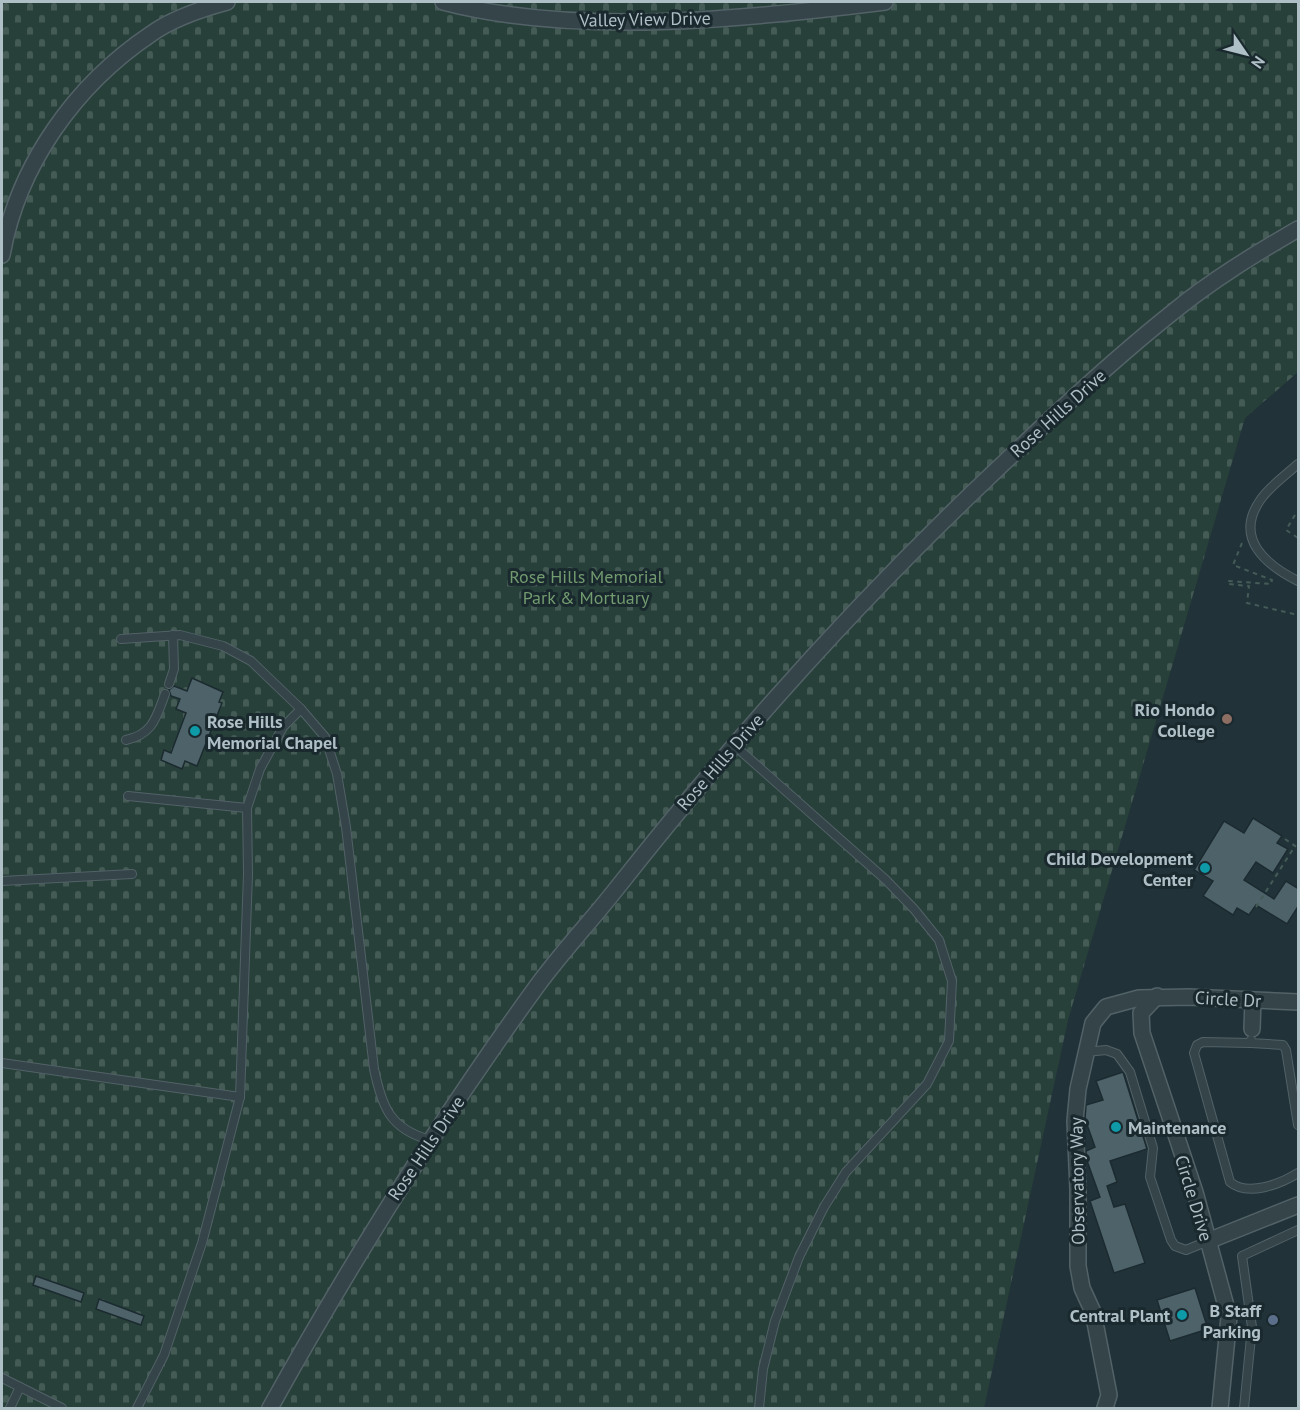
<svg xmlns="http://www.w3.org/2000/svg" width="1300" height="1410" font-family="'PT Sans',sans-serif">
  <defs>
    <pattern id="cemetery-stones" width="16" height="16" patternUnits="userSpaceOnUse" patternTransform="scale(1.5)"><rect width="16" height="16" fill="#274039"/><path d="M2 7V4a2 2 0 0 1 4 0v3zM10 15v-3a2 2 0 0 1 4 0v3z" fill="#445a54"/></pattern>
  </defs>
  <rect width="100%" height="100%" fill="#213339"/>
  <!-- cemetery -->
  <polygon fill="url(#cemetery-stones)" points="2,2 1298,2 1298,372 1245,418 1068,1020 984,1408 2,1408"/>
  <!-- building -->
  <g fill="#4e626a" stroke="#1c2b30" stroke-width="1.5">
    <polygon points="192,678 223,692 219,702 222,703 197,766 185,761 182,769 161,760 164,750 171,753 186,713 176,709 180,699 171,696 169,690 174,686 187,691"/>
    <polygon points="1253,818 1282,836 1277,843 1288,849 1273,873 1256,862 1244,880 1274,899 1286,881 1299,889 1299,905 1287,924 1256,905 1249,915 1237,908 1233,915 1203,896 1213,881 1194,870 1224,821 1244,833"/>
    <polygon points="1123,1072 1147,1149 1110,1161 1117,1182 1107,1186 1114,1207 1125,1204 1145,1263 1114,1273 1090,1201 1100,1197 1086,1158 1086,1151 1095,1147 1085,1119 1086,1105 1103,1100 1096,1081"/>
    <polygon points="36,1276 84,1293 81,1302 33,1285"/>
    <polygon points="1195,1288 1208,1329 1170,1341 1157,1300"/>
    <polygon points="99,1299 144,1316 141,1325 96,1309"/>
  </g>
  <g fill="none" stroke-linecap="round" stroke-linejoin="round">
    <!-- service casing -->
    <g stroke="#526267" stroke-width="10">
      <g id="service">
        <path d="M1298 464C1286 475 1270 486 1261 499 1233 538 1266 565 1298 581"/>
        <path d="M121 639 180 635 223 646 251 661 301 709 325 737 337 774 346 827 374 1069C382 1107 390 1129 430 1140"/>
        <polyline points="169,684 174,669 173,635"/>
        <path d="M126 740C153 734 156 718 165 694"/>
        <polyline points="734,745 886,880 914,909 939,940 952,981 949,1041 927,1084 846,1172 824,1207 799,1257 775,1321 763,1369 759,1408"/>
        <polyline points="128,796 247,808"/>
        <polyline points="2,881 132,874"/>
        <polyline points="1251,1040 1251,1043 1283,1045 1286,1050 1298,1125"/>
        <path d="M1251 1043 1203 1042 1197 1045 1194 1053 1230 1182C1248 1197 1280 1184 1298 1173"/>
        <polyline points="1086,1052 1106,1050 1117,1054 1130,1072 1153,1148 1150,1177 1171,1240 1175,1246 1186,1250 1208,1241"/>
        <polyline points="2,1063 240,1097"/>
        <polyline points="2,1378 62,1408"/>
        <polyline points="10,1408 20,1387"/>
        <polyline points="137,1408 164,1355 202,1243 240,1097 248,874 247,808 260,769 283,727 301,709"/>
        <polyline points="1244,1408 1252,1327 1242,1256 1298,1230"/>
      </g>
    </g>
    <!-- minor casing -->
    <g stroke="#526267" stroke-width="18">
      <g id="minor">
        <path d="M443 2C577 37 748 19 885 2"/>
        <path d="M2 255C18 165 75 85 151 34 173 18 201 9 227 2"/>
        <polyline points="1157,996 1141,1013 1142,1033 1195,1192 1229,1317 1220,1408"/>
        <polyline points="1252,1029 1253,1000"/>
        <polyline points="1208,1241 1298,1205"/>
        <path d="M270 1408C351 1262 439 1121 537 986 562 952 591 921 617 888 732 742 855 604 990 476 1049 420 1109 363 1173 312 1212 280 1255 254 1298 229"/>
        <polyline points="1105,1408 1109,1395 1093,1312 1082,1288 1078,1266 1078,1189 1075,1121 1078,1089 1093,1023 1106,1007 1139,998 1189,997 1298,1002"/>
      </g>
    </g>
    <!-- path -->
    <g stroke="#455b57" stroke-width="2" stroke-dasharray="4.5 4.5" stroke-linecap="butt">
      <polyline points="1295,515 1286,530 1298,538"/>
      <polyline points="1242,543 1233,565 1272,580 1271,584 1228,581 1228,584 1249,586 1247,603 1298,615"/>
      <polyline points="1285,839 1298,848"/>
      <polyline points="1256,907 1295,846"/>
    </g>
    <!-- service -->
    <use href="#service" stroke="#354449" stroke-width="8"/>
    <!-- minor -->
    <use href="#minor" stroke="#354449" stroke-width="15"/>
  </g>
  <!-- markers -->
  <circle fill="#8d6e63" stroke="#1a292e" stroke-width="2" cx="1227" cy="719" r="6"/>
  <g fill="#0f9aa8" stroke="#1a292e" stroke-width="2">
    <circle cx="195" cy="731" r="6"/>
    <circle cx="1205" cy="868" r="6"/>
    <circle cx="1116" cy="1127" r="6"/>
    <circle cx="1182" cy="1315" r="6"/>
  </g>
  <circle fill="#5c6f8a" stroke="#1a292e" stroke-width="2" cx="1273" cy="1320" r="6"/>
  <g text-anchor="middle" dominant-baseline="central" stroke-width="6" stroke-linejoin="round" paint-order="stroke">
    <!-- street labels -->
    <g font-size="18" fill="#afbfc6" stroke="#1a292e">
      <text transform="translate(645 19) rotate(-1)">Valley View Drive</text>
      <text transform="translate(1058 413) rotate(-42)">Rose Hills Drive</text>
      <text transform="translate(720 762) rotate(-49)">Rose Hills Drive</text>
      <text transform="translate(1228 999) rotate(3)">Circle Dr</text>
      <text transform="translate(426 1148) rotate(-56)">Rose Hills Drive</text>
      <text transform="translate(1077 1181) rotate(-91)">Observatory Way</text>
      <text transform="translate(1194 1198) rotate(73)">Circle Drive</text>
    </g>
    <!-- park labels -->
    <g font-size="18" fill="#729b6f" stroke="#1a292e">
      <text x="586" y="576">Rose Hills Memorial<tspan x="586" dy="21">Park &amp; Mortuary</tspan></text>
    </g>
    <!-- poi labels -->
    <g font-size="18" font-weight="bold" fill="#afbfc6" stroke="#1a292e" text-anchor="end">
      <text x="1215" y="709">Rio Hondo<tspan x="1215" dy="21">College</tspan></text>
      <text x="207" y="721" text-anchor="start">Rose Hills<tspan x="207" dy="21">Memorial Chapel</tspan></text>
      <text x="1193" y="858">Child Development<tspan x="1193" dy="21">Center</tspan></text>
      <text x="1128" y="1127" text-anchor="start">Maintenance</text>
      <text x="1261" y="1310">B Staff<tspan x="1261" dy="21">Parking</tspan></text>
      <text x="1170" y="1315">Central Plant</text>
    </g>
  </g>
  <!-- border -->
  <rect width="1300" height="1410" fill="none" stroke="#afbfc6" stroke-width="6"/>
  <!-- north arrow -->
  <g transform="translate(1246 54) rotate(125)" stroke="#1a292e" stroke-width="4.5" paint-order="stroke">
  <path d="M0-4.5L10 22L0 15L-10 22Z" fill="#afbfc6"/>
  <text y="-9" font-size="16" font-weight="bold" text-anchor="middle" fill="#afbfc6">N</text>
  </g>
</svg>
